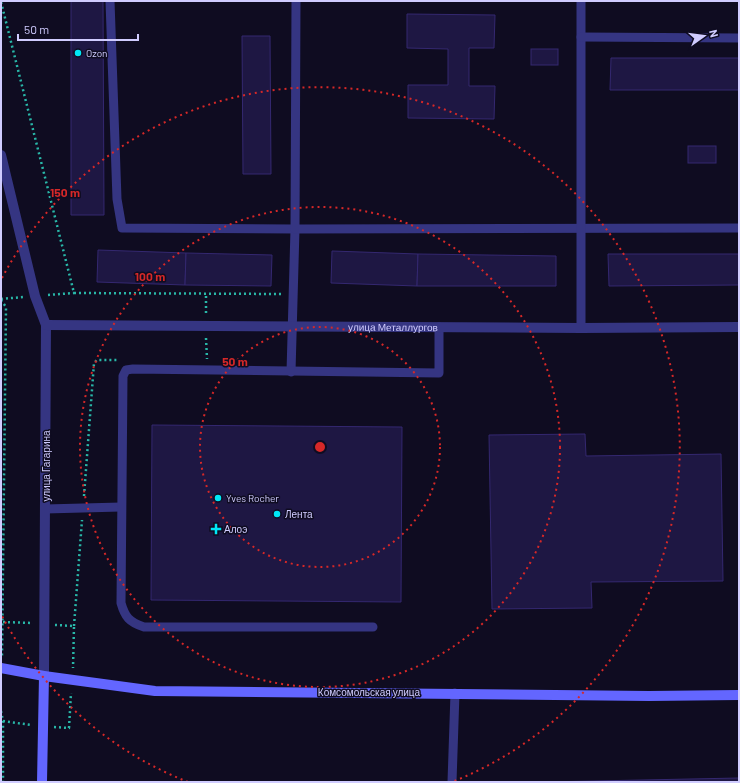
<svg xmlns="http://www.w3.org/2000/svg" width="740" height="783" font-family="Barlow,sans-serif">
  <rect width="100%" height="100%" fill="#0f0c21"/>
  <!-- building -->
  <g fill="#1e1743" stroke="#342870">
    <polygon points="71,1 103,1 104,215 71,215"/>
    <polygon points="407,14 495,15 494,48 469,48 469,86 495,86 494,119 408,118 408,85 448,85 448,49 407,48"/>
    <polygon points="242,36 270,36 271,174 243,174"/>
    <rect x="531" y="49" width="27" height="16"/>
    <polygon points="611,58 739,58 739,90 610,90"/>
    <rect x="688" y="146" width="28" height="17"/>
    <polygon points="98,250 186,253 185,285 97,282"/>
    <polygon points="332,251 418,254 417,286 331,283"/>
    <polygon points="186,253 272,255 271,286 185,285"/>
    <polygon points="418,254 556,256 556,286 417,286"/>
    <polygon points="608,254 739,254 739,285 609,286"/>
    <polygon points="152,425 402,427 401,602 151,600"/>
    <polygon points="585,434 586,456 721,454 723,581 591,582 592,608 492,609 489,435"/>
    <polygon points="739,778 739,782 544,782"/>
  </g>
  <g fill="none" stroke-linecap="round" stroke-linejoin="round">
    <!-- path -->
    <g stroke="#29b7a8" stroke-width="2.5" stroke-dasharray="2 3" stroke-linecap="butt">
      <polyline points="1,2 74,293 281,294"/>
      <polyline points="48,295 74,293"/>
      <polyline points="1,299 23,297"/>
      <polyline points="1,300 6,307 2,656"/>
      <polyline points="206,313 206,293"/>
      <polyline points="206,338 207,359"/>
      <polyline points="84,496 94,363 97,360 119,360"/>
      <polyline points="3,622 33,623"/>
      <polyline points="55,625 74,626 73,668"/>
      <polyline points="74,626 82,520"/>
      <polyline points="1,711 3,721 3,782"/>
      <polyline points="3,721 31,725"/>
      <polyline points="54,727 69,728 71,693"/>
    </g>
    <!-- service -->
    <g stroke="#353582" stroke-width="9">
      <polyline points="110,1 117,199 122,228 295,229 291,372"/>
      <polyline points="296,1 295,229 739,228"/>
      <polyline points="581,1 581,328"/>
      <polyline points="581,37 739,38"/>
      <polyline points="45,509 121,507"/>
      <path d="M373 627H144C129 622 125 617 121 603L123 376 126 370 133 369 439 373V327"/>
      <polyline points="452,782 455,693"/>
    </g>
    <!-- tertiary -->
    <g stroke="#353582" stroke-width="10">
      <polyline points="1,155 35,296 46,325 44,676"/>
      <path id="s1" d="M46 325 581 328 739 327"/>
    </g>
    <!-- secondary -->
    <g stroke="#6366ff" stroke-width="10">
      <polyline points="1,668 44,676 155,691 649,696 739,695"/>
      <polyline points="42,782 44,676"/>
    </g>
  </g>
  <!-- distance rings -->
  <g fill="none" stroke="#d62828" stroke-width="2" stroke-dasharray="2 4">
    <circle cx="320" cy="447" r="120"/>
    <circle cx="320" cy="447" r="240"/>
    <path d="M188 782A360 360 0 0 1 2 616M2 278A360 360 0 1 1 452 782"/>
  </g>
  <!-- markers -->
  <g fill="#00e8f7" stroke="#0f0c21" stroke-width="1.5">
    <circle cx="78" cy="53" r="4"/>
    <circle cx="218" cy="498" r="4"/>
    <circle cx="277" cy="514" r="4"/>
    <path d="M214 523h4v4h4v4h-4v4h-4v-4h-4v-4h4z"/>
  </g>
  <g text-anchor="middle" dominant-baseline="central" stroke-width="3" stroke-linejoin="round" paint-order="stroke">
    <!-- poi labels -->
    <g font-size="10" fill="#d0ccff" stroke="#0f0c21" text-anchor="start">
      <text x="86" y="53">Ozon</text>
      <text x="226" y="498">Yves Rocher</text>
      <text x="285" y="514">Лента</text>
      <text x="224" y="529">Алоэ</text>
    </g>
    <!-- street labels -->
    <g font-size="10" fill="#d0ccff" stroke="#0f0c21">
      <text stroke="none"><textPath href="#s1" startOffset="347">улица Металлургов</textPath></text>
      <text transform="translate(46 466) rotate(-90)">улица Гагарина</text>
      <text x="369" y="692">Комсомольская улица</text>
    </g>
  </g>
  <circle cx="320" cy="447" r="6" fill="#d62828" stroke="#0f0c21" stroke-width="2"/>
  <g font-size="12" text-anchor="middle" font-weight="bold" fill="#d62828" stroke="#0f0c21" stroke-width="3" stroke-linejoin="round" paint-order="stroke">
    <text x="65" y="197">150 m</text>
    <text x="150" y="281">100 m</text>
    <text x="235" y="366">50 m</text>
  </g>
  <!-- border -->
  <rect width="740" height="783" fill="none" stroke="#d0ccff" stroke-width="4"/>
  <!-- north arrow -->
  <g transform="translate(704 36) rotate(76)" stroke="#0f0c21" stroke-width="3" paint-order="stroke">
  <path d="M0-3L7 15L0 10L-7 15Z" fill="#d0ccff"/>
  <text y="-6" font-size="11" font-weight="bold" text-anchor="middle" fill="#d0ccff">N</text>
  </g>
  <!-- scale -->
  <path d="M18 34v6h120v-6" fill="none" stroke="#d0ccff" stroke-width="2"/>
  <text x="24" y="34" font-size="12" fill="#d0ccff" stroke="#0f0c21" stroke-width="3" paint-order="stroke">50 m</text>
</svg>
